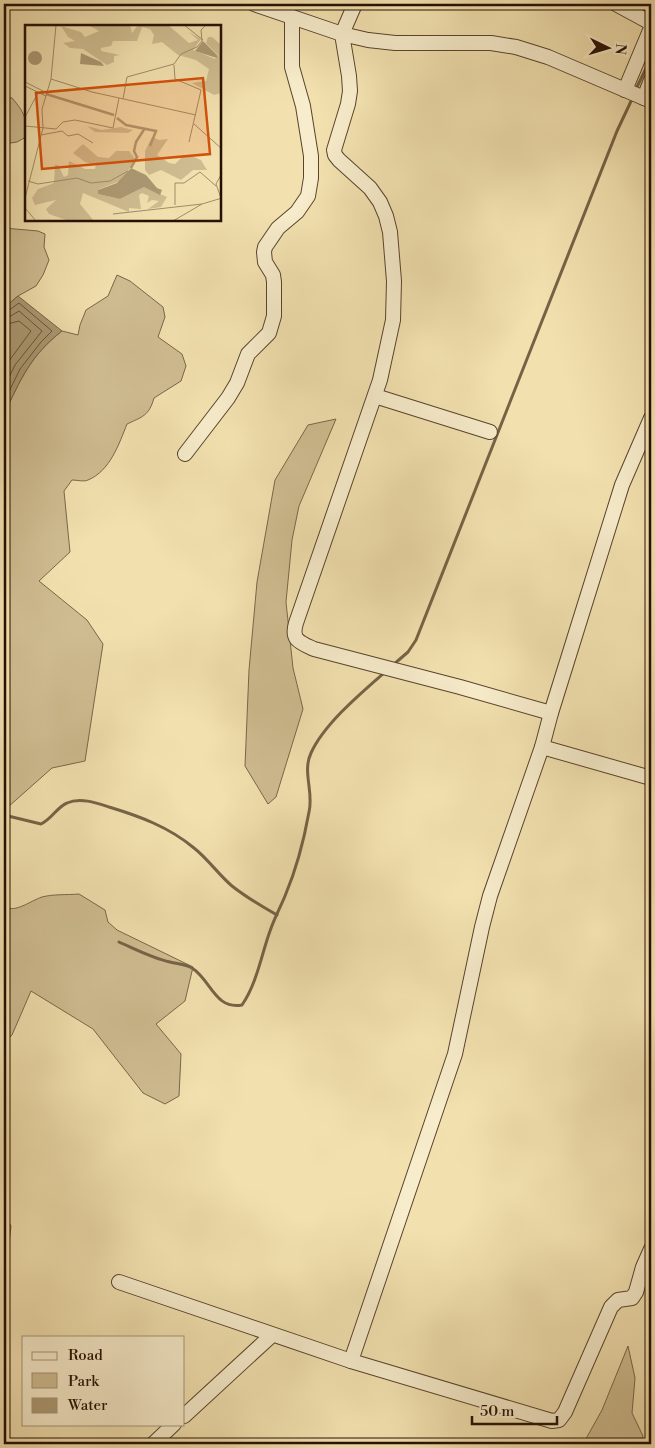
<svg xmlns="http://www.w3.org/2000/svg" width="655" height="1448" font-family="'Libre Bodoni',serif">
  <rect width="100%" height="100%" fill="#f2e1af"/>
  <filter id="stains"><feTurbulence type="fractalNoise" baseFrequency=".004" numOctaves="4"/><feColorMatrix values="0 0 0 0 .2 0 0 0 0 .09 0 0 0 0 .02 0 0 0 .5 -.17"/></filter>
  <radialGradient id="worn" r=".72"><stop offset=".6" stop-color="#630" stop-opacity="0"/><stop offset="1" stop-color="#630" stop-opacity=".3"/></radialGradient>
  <!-- green -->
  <g fill="#cfbd91" stroke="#7a6649">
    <path d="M4 97 12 98C25 113 26 117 26 137L17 142 4 144Z"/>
    <polygon points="4,228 38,231 45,234 44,247 49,260 43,275 36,286 18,296 4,308"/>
    <path d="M117 275 130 281 163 307 165 317 158 337 182 354 186 366 181 381 154 398C149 416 142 417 127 424 119 444 110 471 88 480 84 482 77 480 72 480L64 491 70 552 39 581 87 620 103 644 85 761 52 768 8 807 4 805V414C21 379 30 356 62 331L78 335 80 325 86 310 108 296Z"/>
    <polygon points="336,419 299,506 292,540 286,602 293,668 303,709 276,797 268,804 245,766 249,670 257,582 275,480 308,425"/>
    <path d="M79 894 105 910 108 922 117 930 193 967 185 1001 156 1024 181 1054 179 1096 165 1104 143 1093 93 1029 31 991 12 1035 4 1043V907C16 913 30 901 42 897 53 894 67 895 79 894Z"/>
    <polygon points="4,1214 11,1226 4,1286"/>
    <polygon points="628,1346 635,1378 632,1413 643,1436 640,1444 583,1444 602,1410"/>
  </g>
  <!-- water -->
  <path fill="#ac9a74" stroke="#766346" d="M18 296 62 331C30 356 21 379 4 414V308Z"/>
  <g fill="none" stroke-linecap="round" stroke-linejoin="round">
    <!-- shore -->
    <g stroke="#68553a" stroke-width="1">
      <polyline points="4,311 8,311 19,303 52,331 41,342 20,369 4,402"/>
      <polyline points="4,318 9,317 19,311 42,331 15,365 4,388"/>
      <polyline points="4,325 19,321 31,331 9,361 4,371"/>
    </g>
    <!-- stream -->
    <g stroke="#766346" stroke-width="3">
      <polyline points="635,91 651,58"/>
      <polyline points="393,665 408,652 416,640 617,131 633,97"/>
      <path d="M4 815 41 824C52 819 57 807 67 803 80 797 97 803 109 807 139 816 169 827 194 848 208 859 218 874 232 886 246 897 261 906 277 915"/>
      <path d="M119 942C135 949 152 958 170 962 177 964 185 964 192 968 211 980 215 1010 242 1005 257 983 261 956 270 931 274 919 280 908 285 896 296 870 304 840 309 812 314 792 302 772 311 753 324 724 361 693 385 672"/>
    </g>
    <!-- minor casing -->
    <g stroke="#58442c" stroke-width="16">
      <g id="minor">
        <polyline points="254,4 342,34 368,40 395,43 491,43 516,47 548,57 651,101"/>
        <path d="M355 4 342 34 349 76 350 91 348 104 334 150 335 155 339 160 370 188 380 202 386 216 390 232 394 281 393 320 380 380 296 623C291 640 299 642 314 649L460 687 551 713"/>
        <polyline points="616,4 651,23"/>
        <polyline points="625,90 651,28"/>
        <polyline points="644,98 651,80"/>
        <polyline points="375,396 490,432"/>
        <polyline points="185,454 228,398 237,383 248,354 269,333 274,316 274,282 273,275 265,262 264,252 265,247 278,228 297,212 308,196 311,178 311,156 303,106 292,67 292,17"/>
        <polyline points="542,747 651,778"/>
        <polyline points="119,1282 351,1361 552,1421 559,1420 565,1412 611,1307 618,1300 632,1298 636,1292 643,1267 651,1249"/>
        <polyline points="351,1361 455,1054 482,927 490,896 542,747 551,713 622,485 651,418"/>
        <polyline points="184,1416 272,1335"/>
        <polyline points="153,1444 174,1424"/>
      </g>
    </g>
    <!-- minor -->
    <use href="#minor" stroke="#f7eccb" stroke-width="14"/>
  </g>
  <!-- overview -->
  <g transform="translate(25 25)">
    <rect width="196" height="196" fill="#f2e1af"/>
    <path d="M63 0H105L107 8 113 0H143L164 18 173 15 164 7 176 14 168 25 190 34 193 30 181 18 183 12H187L196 20V68L189 70 167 58 181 56 184 44 171 35 153 30 137 17 127 19 129 10 125 4 117 2 112 16H88L86 21 76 23V26L95 30 89 31V37L82 40 58 24 45 23 38 18 50 16 43 12 36 1 56 7 60 12 74 6ZM62 101 77 105 96 102 108 105 103 108 70 107ZM127 112 134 115 143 114 132 130 144 138 150 139 159 130 166 131 176 135 182 145H168L156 155 136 145 124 150 120 145V126ZM58 119 73 132 84 133 91 126H104L111 135 95 156 74 164 73 169 95 174 119 162 142 172 136 182 123 184 134 176 127 175 122 178 124 171 117 168 114 170 116 184 104 183V187L58 168 55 179 69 196H44L24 189 21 184 31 175 10 180 7 173 13 164 29 158 30 140H33L39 152 43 150 44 136 60 144H70L71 140 60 137 48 128Z" fill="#cfbd91"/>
    <path d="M178 16 192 30V33L170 26ZM3 33a7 7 0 1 1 14 0a7 7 0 1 1-14 0ZM56 28 76 37 79 41 55 39ZM106 143 121 150 132 163 137 165 135 170 119 162 95 174 73 169V165L92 158Z" fill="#ac9a74"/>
    <path fill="none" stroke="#ac9a74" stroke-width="2.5" d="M21 69 89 90M92 93 101 100 131 106 125 121M106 143 112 132 109 126 111 117 120 103"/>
    <path fill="none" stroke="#a08d69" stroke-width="1" d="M159 0 178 15M149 40 150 54 176 65 164 117M26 54 67 67 171 90M0 57 22 68M0 61 21 71M98 74 102 52 149 39 156 29 172 22 177 16 176 5 181 0M0 92 13 68M169 99 197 124M0 101 31 104 38 97 50 95 88 103 94 73M16 110 37 106 43 111 53 109 68 118M3 156 13 159 52 153 66 158 85 156 103 146M0 173 18 103 17 84 26 54 31 0M196 173 191 159 197 148M150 180V158H159L175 147 191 161M0 183 11 196M88 189 177 179M148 196 177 179 197 173"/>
    <path fill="#d4520b" fill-opacity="0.15" stroke="#d4520b" stroke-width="2.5" d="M178 53 185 129 17 144 11 68Z"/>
    <rect width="196" height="196" fill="none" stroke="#251001" stroke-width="2.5"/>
  </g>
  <!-- margin -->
  <rect width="655" height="1448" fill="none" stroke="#f2e1af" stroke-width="20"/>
  <rect x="5" y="5" width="645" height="1438" fill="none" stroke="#251001" stroke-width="2.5"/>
  <rect x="10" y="10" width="635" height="1428" fill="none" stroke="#251001"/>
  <!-- legend -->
  <rect x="22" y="1336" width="162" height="90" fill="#f7eccb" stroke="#a3947a"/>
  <rect x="32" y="1352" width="25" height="8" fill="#f7eccb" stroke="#a3947a"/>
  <text x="68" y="1360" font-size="15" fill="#251001">Road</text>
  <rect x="32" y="1373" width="25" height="15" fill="#cfbd91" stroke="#a3947a"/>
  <text x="68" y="1386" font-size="15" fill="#251001">Park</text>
  <rect x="32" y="1398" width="25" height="15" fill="#ac9a74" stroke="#a3947a"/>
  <text x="68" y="1410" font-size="15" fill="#251001">Water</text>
  <!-- north arrow -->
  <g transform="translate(608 48) rotate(95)" stroke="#f7eccb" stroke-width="4" paint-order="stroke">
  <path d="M0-4L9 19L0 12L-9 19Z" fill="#251001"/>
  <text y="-8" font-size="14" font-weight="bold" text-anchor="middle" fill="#251001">N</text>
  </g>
  <!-- scale -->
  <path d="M472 1416v8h85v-8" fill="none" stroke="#251001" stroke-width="2.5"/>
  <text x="480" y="1416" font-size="15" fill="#251001" stroke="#f7eccb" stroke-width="4" paint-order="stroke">50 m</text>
  <rect width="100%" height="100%" filter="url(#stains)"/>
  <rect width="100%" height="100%" fill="url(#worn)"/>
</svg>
